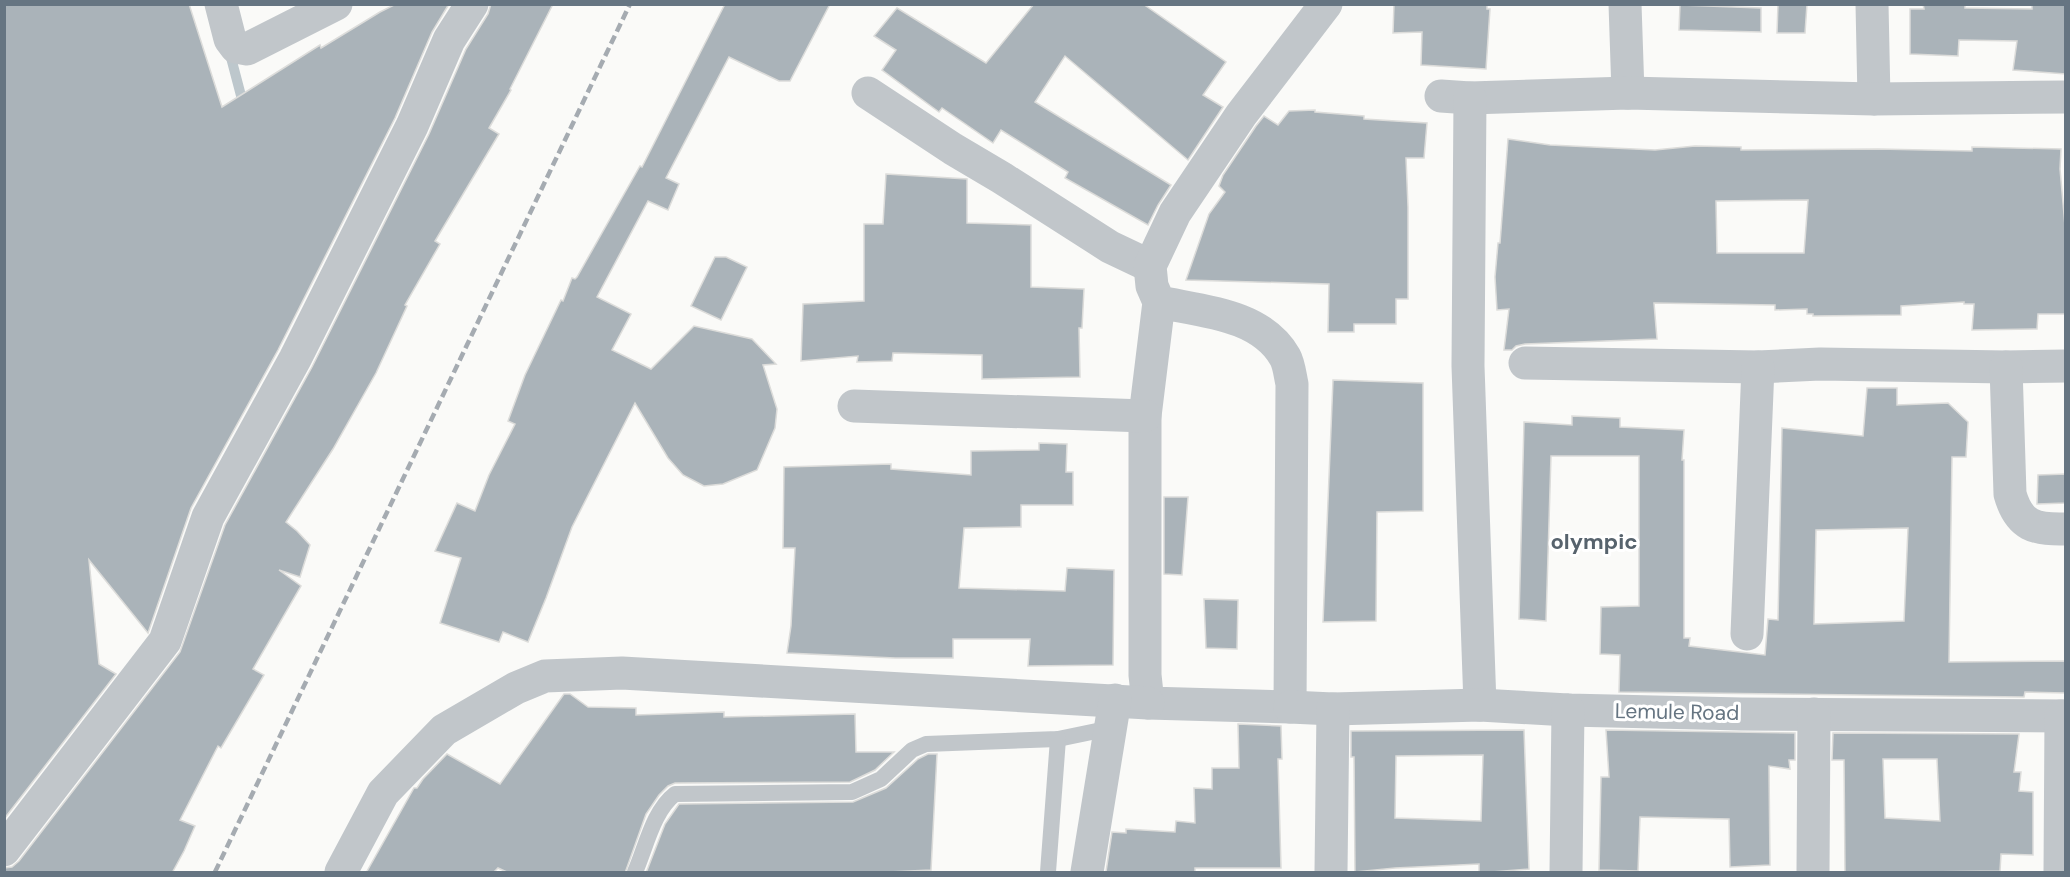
<svg xmlns="http://www.w3.org/2000/svg" width="2070" height="877" font-family="'DM Sans',sans-serif">
  <rect width="100%" height="100%" fill="#fafaf8"/>
  <g fill="none" stroke-linecap="round" stroke-linejoin="round">
    <!-- stream -->
    <polyline stroke="#bdc7cc" stroke-width="10" points="229,50 244,107"/>
  </g>
  <!-- building -->
  <g fill="#aab3b9" stroke="#dcdcda" stroke-width="1.5" fill-rule="evenodd">
    <polygon points="4,4 189,4 222,107 320,45 321,48 380,12 396,4 449,4 432,32 395,118 278,350 191,508 148,633 89,560 99,664 116,674 4,819"/>
    <polygon points="491,4 553,4 510,89 511,90 489,128 499,134 435,241 440,244 405,305 407,306 376,373 333,449 286,522 297,531 310,545 300,577 279,570 301,586 253,669 264,675 221,748 218,746 180,820 195,826 184,851 172,873 4,873 4,868 12,867 19,861 180,652 225,525 312,367 429,134 466,49 488,14"/>
    <polygon points="725,4 830,4 790,81 779,81 729,57 666,178 679,184 668,210 648,201 597,297 631,314 612,350 651,369 694,326 752,339 776,364 763,365 777,409 775,428 757,470 723,484 704,486 683,475 668,458 635,403 572,527 546,598 528,642 503,632 499,642 440,623 461,558 435,551 457,503 475,511 489,475 515,424 508,421 525,375 561,300 563,301 572,278 575,279 577,277 640,166 642,167"/>
    <polygon points="1034,4 1143,4 1226,62 1203,95 1223,107 1188,160 1065,56 1035,102 1171,185 1158,205 1148,225 1065,178 1068,172 1001,130 993,143 942,108 939,112 882,70 896,50 874,36 897,8 986,63"/>
    <polygon points="1394,4 1487,4 1487,9 1490,9 1486,69 1421,65 1422,32 1393,33"/>
    <polygon points="1778,4 1807,4 1805,33 1777,33"/>
    <polygon points="1923,4 1965,4 1965,8 2032,9 2032,4 2066,4 2066,74 2013,70 2017,41 1959,40 1958,56 1910,54 1910,9 1924,9"/>
    <polygon points="1680,5 1761,8 1761,32 1679,30"/>
    <polygon points="1315,110 1315,112 1364,116 1364,119 1427,123 1424,158 1406,158 1408,207 1408,299 1396,299 1396,324 1354,324 1354,332 1328,332 1329,284 1186,280 1209,214 1225,192 1219,186 1223,175 1256,126 1264,116 1278,125 1289,111"/>
    <path d="M1508 139 1550 145 1655 150 1695 146 1741 147V150L1878 149 1972 151V147L2061 149 2060 169 2066 237V314H2038L2037 329 1972 330 1974 304H1964V302L1901 306V315L1813 316V314H1807V309L1775 310V305L1654 303 1657 339 1525 344 1516 346 1512 350H1504L1509 309 1497 310 1495 277 1498 243H1500ZM1808 200 1804 253H1717L1716 201Z"/>
    <polygon points="886,174 967,179 967,223 1031,225 1031,287 1084,289 1082,328 1079,328 1080,377 982,379 982,355 893,353 892,361 857,362 858,356 801,361 803,304 864,301 864,224 883,224"/>
    <polygon points="715,257 726,257 747,267 721,320 691,306"/>
    <polygon points="1333,380 1423,383 1423,511 1377,512 1376,621 1323,622"/>
    <path d="M1867 388H1897V405L1948 403 1968 422 1966 457H1952L1949 662 2066 661V693L2025 692 2024 697 1619 692 1620 655 1600 654 1601 607 1639 606V456H1551L1546 621 1519 619 1524 422 1572 425V416L1620 418V427L1684 430 1682 460H1684V638H1690L1689 646 1765 655 1768 619 1778 620 1782 428 1863 436ZM1908 528 1904 621 1814 624 1816 530Z"/>
    <polygon points="1039,443 1067,444 1066,472 1073,472 1073,505 1021,505 1021,527 964,528 959,588 1065,591 1067,568 1114,570 1113,665 1028,666 1030,639 953,639 953,658 895,658 787,653 791,626 795,548 783,548 784,467 891,464 891,469 971,475 971,451 1039,450"/>
    <polygon points="2066,474 2066,503 2037,504 2038,475"/>
    <polygon points="1164,497 1188,497 1182,575 1164,574"/>
    <polygon points="1204,599 1238,600 1237,649 1206,648"/>
    <polygon points="564,694 570,694 588,707 636,708 636,715 724,712 724,717 855,714 856,752 894,752 875,770 850,782 675,783 668,786 659,795 646,814 625,873 509,873 498,868 493,873 366,873 414,788 417,788 423,779 447,754 500,784"/>
    <polygon points="1238,724 1281,726 1282,759 1278,759 1281,868 1195,868 1195,873 1106,872 1112,832 1126,833 1126,829 1175,832 1176,821 1195,823 1194,788 1212,789 1212,768 1239,768"/>
    <path d="M1524 730 1529 869 1479 873V864L1395 868 1355 872 1354 757H1351V731ZM1483 755 1481 821 1395 818 1396 756Z"/>
    <polygon points="1606,730 1795,733 1795,760 1789,760 1790,769 1769,766 1770,865 1730,867 1729,819 1640,817 1638,871 1599,870 1601,777 1609,777"/>
    <path d="M1833 733 2019 734 2014 772H2021L2019 791 2033 792V855L2001 854 2000 871 1845 873 1844 760H1832ZM1883 759H1937L1940 821 1885 818Z"/>
    <polygon points="928,754 937,754 931,870 867,873 646,873 665,824 679,804 853,802 886,788 918,759"/>
  </g>
  <g fill="none" stroke-linecap="round" stroke-linejoin="round">
    <!-- lane -->
    <g stroke="#c1c6ca" stroke-width="16">
      <path d="M635 872C646 847 653 811 675 794L852 792 881 779 912 750 926 744 1058 739 1111 728"/>
      <polyline points="1048,872 1058,739"/>
    </g>
    <!-- street -->
    <g stroke="#c1c6ca" stroke-width="33">
      <polyline points="221,4 230,39 236,47 247,49 336,4"/>
      <polyline points="1625,4 1628,93"/>
      <polyline points="1872,4 1874,99"/>
      <polyline points="868,93 953,149 1002,178 1110,247 1150,266"/>
      <polyline points="1441,96 1470,98 1628,93 1874,99 2066,97"/>
      <polyline points="1470,98 1468,366 1480,705"/>
      <path d="M1159 302C1201 311 1261 314 1285 357 1289 364 1290 375 1292 384L1290 707 1148 703 1145 675V416L1159 302 1152 286 1150 266 1175 213 1241 115 1326 4"/>
      <polyline points="1525,363 1758,367 1820,364 2006,367 2066,366"/>
      <path d="M2006 367 2010 494C2019 526 2035 530 2066 529"/>
      <polyline points="854,406 1145,416"/>
      <polyline points="1747,634 1758,367"/>
      <polyline points="1290,707 1333,709 1480,705 1568,710 1742,714 2066,716"/>
      <polyline points="4,850 165,641 208,517 295,359 412,126 449,40 472,4"/>
      <polyline points="341,872 383,793 444,730 516,688 545,676 622,673 1148,703"/>
      <polyline points="1087,872 1115,700"/>
      <polyline points="1331,872 1333,709"/>
      <polyline points="1566,872 1568,710"/>
      <polyline points="1813,872 1814,714"/>
      <polyline points="2060,872 2061,716"/>
    </g>
    <!-- rail -->
    <polyline stroke="#a5abb1" stroke-width="4.5" stroke-dasharray="9 4.5" stroke-linecap="butt" points="215,872 630,4"/>
  </g>
  <g text-anchor="middle" dominant-baseline="central" stroke-width="6" stroke-linejoin="round" paint-order="stroke">
    <!-- street labels -->
    <g font-size="21" fill="#667582" stroke="#fff">
      <text transform="translate(1677 712) rotate(1)">Lemule Road</text>
    </g>
    <!-- neighbourhood labels -->
    <g font-size="22" font-weight="bold" fill="#57636d" stroke="#fff">
      <text x="1594" y="541">olympic</text>
    </g>
  </g>
  <!-- border -->
  <rect width="2070" height="877" fill="none" stroke="#667582" stroke-width="12"/>
</svg>
